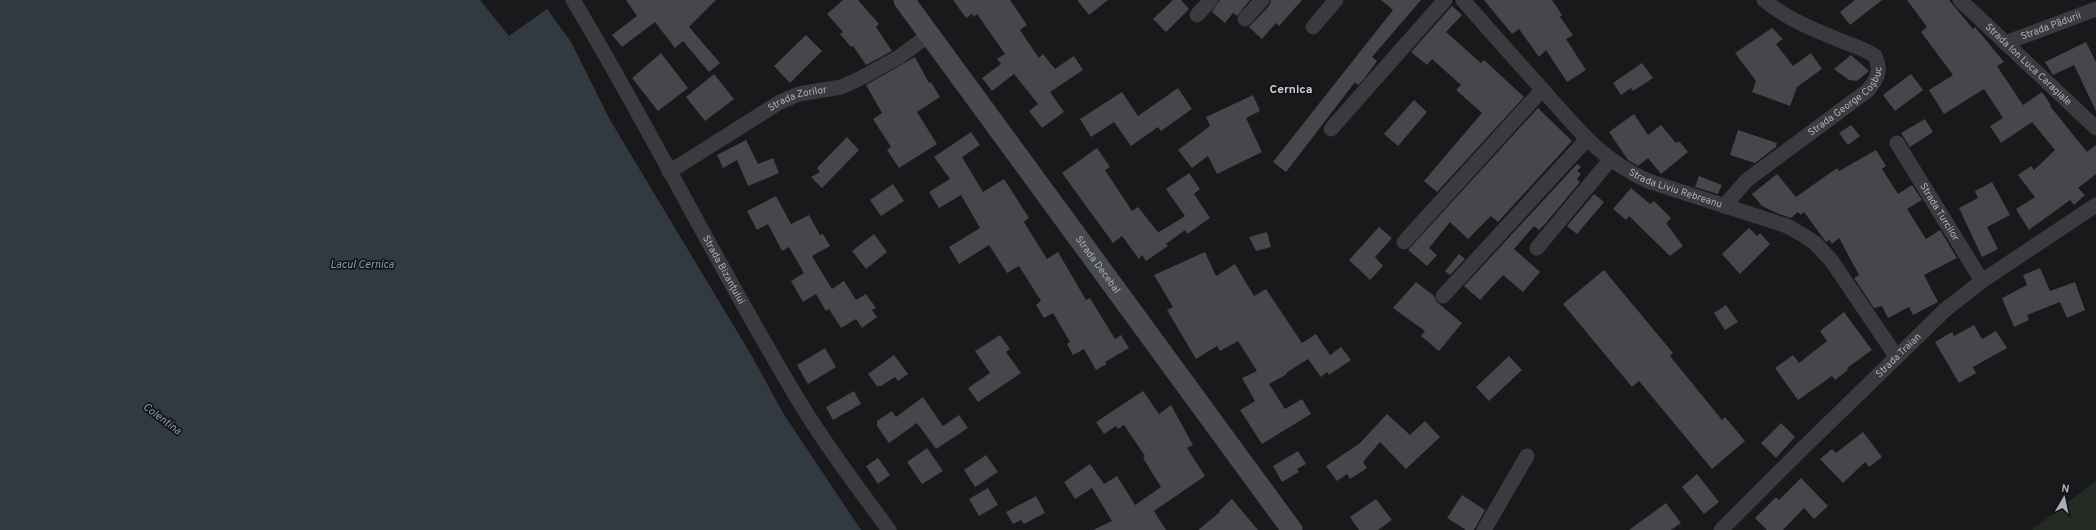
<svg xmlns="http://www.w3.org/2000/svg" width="2096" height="530" font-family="Overpass,sans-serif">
  <rect width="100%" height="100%" fill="#19191b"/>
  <!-- green -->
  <polygon fill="#232b24" points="2096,481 2096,530 2032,530"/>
  <!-- water -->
  <polygon fill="#313a40" points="0,0 480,0 509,36 547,9 571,42 610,120 753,358 783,413 861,530 0,530"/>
  <!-- building -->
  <g fill="#46464b">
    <polygon points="626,0 716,0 689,27 720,63 709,72 683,41 675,48 655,22 622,47 612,35 637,16"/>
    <polygon points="843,0 858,0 879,24 876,27 892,51 866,65 853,46 851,47 840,34 843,32 827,14"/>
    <polygon points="953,0 1010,0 1027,25 1020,30 1039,58 1043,54 1055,69 1074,56 1083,70 1050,92 1064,112 1042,128 1029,111 1038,104 1014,74 992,91 982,78 1001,64 997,59 1005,54 977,14 974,17 972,14 966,18"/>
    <polygon points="1077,0 1108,0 1089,15"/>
    <polygon points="1173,0 1181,0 1189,9 1166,32 1153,19"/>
    <polygon points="1220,0 1250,0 1237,16 1233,13 1225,23 1212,12"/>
    <polygon points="1271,0 1302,0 1279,26 1276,23 1262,39 1249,27 1269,6"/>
    <polygon points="1381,0 1421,0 1372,57 1377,61 1364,79 1358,85 1355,82 1286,172 1273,162 1393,10"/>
    <polygon points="1484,0 1552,0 1562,15 1560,17 1573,35 1566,39 1586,70 1567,82 1546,50 1539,57 1519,29 1512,34"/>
    <polygon points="1855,0 1882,0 1850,25 1840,12"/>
    <polygon points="1907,0 1949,0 1973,29 1975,27 2004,62 1997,66 2023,105 2042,92 2051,105 2050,106 2087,152 2096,145 2096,174 2078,188 2085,195 2074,205 2070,200 2029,230 2016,209 2035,197 2018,175 2031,166 2034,170 2055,150 2032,122 2001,143 1990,126 2003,118 1984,89 1944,114 1929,90 1953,75 1921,32 1927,27"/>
    <polygon points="1452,6 1462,15 1446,32 1481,63 1484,60 1524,97 1437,192 1424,181 1482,113 1456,90 1461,85 1432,59 1427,65 1411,52"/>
    <polygon points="1772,28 1783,39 1776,44 1793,66 1811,53 1822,69 1797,87 1790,106 1752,92 1756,81 1735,53"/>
    <polygon points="806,35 822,51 790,83 774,66"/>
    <polygon points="2086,42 2096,62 2096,111 2074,65 2053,75 2045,62"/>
    <polygon points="661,53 688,88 658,111 632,78"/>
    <polygon points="1851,55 1869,71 1857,81 1849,80 1834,69"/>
    <polygon points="915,57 929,83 931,82 940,97 917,112 937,144 899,168 887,150 891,147 873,119 882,113 866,85"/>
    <polygon points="1642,63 1653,78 1633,91 1631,88 1621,95 1613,83"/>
    <polygon points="714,74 734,99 705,121 686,97"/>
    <polygon points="1911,74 1923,90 1895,111 1883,95"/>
    <polygon points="1178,88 1192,109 1161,131 1158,127 1131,146 1114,122 1091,137 1080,119 1122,92 1138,116"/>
    <polygon points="1253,95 1260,111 1246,118 1262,152 1217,174 1208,156 1192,168 1178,150 1210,126 1206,117"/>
    <polygon points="1414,100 1427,112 1398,146 1384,134"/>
    <polygon points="1538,108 1572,141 1498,222 1491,216 1468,239 1450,222 1429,248 1437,255 1427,266 1408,250"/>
    <polygon points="1634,114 1648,135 1661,125 1676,143 1679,141 1688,152 1661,174 1648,158 1638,166 1628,160 1609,132"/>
    <polygon points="1925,119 1933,132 1910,147 1901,133"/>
    <polygon points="1851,125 1860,136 1848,145 1839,133"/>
    <polygon points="1738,130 1777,143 1776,147 1755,163 1730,155"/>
    <polygon points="971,132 980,145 962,157 983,192 1004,179 1029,218 1024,222 1047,259 1058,252 1086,300 1090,298 1115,339 1121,335 1129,348 1105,362 1107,364 1096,370 1084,349 1073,355 1067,344 1070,342 1053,313 1044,318 1036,305 1041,301 1019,266 1007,273 989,245 959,264 949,247 980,228 961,195 939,208 929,192 950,179 934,157"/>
    <polygon points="847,137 859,150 822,188 811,177 820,172 817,168"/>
    <polygon points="746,140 758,164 773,158 779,173 748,186 737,160 723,168 717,155"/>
    <polygon points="1097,148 1110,167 1105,170 1132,211 1138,207 1157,231 1159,232 1185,216 1166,189 1189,173 1200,189 1194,194 1210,218 1187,234 1185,230 1166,244 1168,246 1146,261 1142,255 1139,259 1122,236 1113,243 1062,173"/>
    <polygon points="1876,150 1886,166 1882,169 1898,194 1912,185 1922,200 1907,209 1926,239 1940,230 1957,258 1924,275 1938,302 1913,315 1909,307 1888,318 1882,306 1874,308 1854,278 1859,275 1839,238 1832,244 1829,240 1826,242 1804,212 1801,215 1798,212 1791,218 1779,214 1762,206 1752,194 1777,174 1796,197 1837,168 1839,171"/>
    <polygon points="1577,164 1581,167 1577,171 1581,174 1577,179 1580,182 1545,224 1539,230 1534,226 1514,249 1540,272 1523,292 1503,275 1480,300 1464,286"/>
    <polygon points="1699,176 1722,185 1718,194 1695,187"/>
    <polygon points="1992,182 2010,215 1987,227 1998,249 1982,257 1959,208 1978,198 1975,191"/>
    <polygon points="893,184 904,201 881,216 870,200"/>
    <polygon points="1631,188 1650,204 1654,201 1671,218 1666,223 1683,246 1670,256 1629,216 1626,220 1613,209"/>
    <polygon points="1594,194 1604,202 1577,234 1567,226"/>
    <polygon points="776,196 791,224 809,215 820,235 823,234 830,246 812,256 832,289 844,281 856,300 866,294 876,308 872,310 877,317 862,328 856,319 841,328 829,309 826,311 816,294 803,302 791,281 804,273 789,247 782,251 768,224 757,230 747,211"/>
    <polygon points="1379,227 1392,238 1375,257 1383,266 1370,280 1349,260"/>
    <polygon points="1749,228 1757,236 1760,233 1770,244 1740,274 1722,254"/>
    <polygon points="1267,232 1271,247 1256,251 1249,237"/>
    <polygon points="874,234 887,252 866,269 852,251"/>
    <polygon points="1205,252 1216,276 1235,264 1254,296 1266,289 1302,343 1316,334 1330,355 1341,347 1351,360 1329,375 1327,372 1321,377 1308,359 1286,373 1287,374 1269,384 1285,409 1302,399 1311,414 1262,444 1240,410 1255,401 1242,378 1257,371 1238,341 1220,351 1217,346 1196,359 1167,310 1173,307 1154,275"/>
    <polygon points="1459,254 1465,259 1450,275 1445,271"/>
    <polygon points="2040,268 2050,291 2075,282 2085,310 2067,318 2060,302 2027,315 2029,320 2014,327 2002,298 2027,285 2023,275"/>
    <polygon points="1604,270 1673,353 1670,356 1722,420 1725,417 1745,441 1712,469 1639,381 1632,387 1563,304"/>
    <polygon points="1416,282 1434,296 1437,302 1462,323 1439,351 1421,336 1425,331 1393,308"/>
    <polygon points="1726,305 1738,322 1725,330 1714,313"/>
    <polygon points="1844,312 1872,350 1847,368 1848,370 1835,380 1832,376 1798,400 1775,368 1793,355 1799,363 1827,341 1820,331"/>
    <polygon points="1974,325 1982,339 1996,331 2007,348 1973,367 1976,373 1959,383 1935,342 1952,332 1954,336"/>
    <polygon points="1000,335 1010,349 1006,352 1021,373 978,402 968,388 990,373 975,351"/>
    <polygon points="825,348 836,367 808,384 797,365"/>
    <polygon points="894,355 908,374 898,381 895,377 881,386 877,386 868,374"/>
    <polygon points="1509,356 1522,370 1489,401 1476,387"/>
    <polygon points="854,391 861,404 833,420 826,407"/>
    <polygon points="1143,391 1159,414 1171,405 1193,445 1187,448 1205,476 1154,511 1166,530 1093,530 1112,521 1092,488 1075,499 1064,482 1090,464 1104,484 1117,476 1135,505 1161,487 1143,458 1145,456 1124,425 1118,429 1116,426 1104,434 1096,422"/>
    <polygon points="923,397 943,426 959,415 968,428 936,449 917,423 889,443 877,426 877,421 892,411 896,417"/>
    <polygon points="1387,414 1410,435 1425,421 1440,437 1406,469 1380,442 1363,462 1367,468 1350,479 1347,474 1337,481 1326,466 1360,443"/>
    <polygon points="1781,423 1795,437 1776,458 1761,443"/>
    <polygon points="1863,432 1882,457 1869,467 1865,462 1843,483 1820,459 1832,449 1836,453"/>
    <polygon points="927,448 943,471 922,484 907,462"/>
    <polygon points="1298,451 1306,464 1297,469 1299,472 1282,482 1273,466"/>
    <polygon points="986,455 998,472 975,487 964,470"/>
    <polygon points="878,458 890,475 878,484 866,466"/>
    <polygon points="1697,474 1719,502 1704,514 1682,487"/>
    <polygon points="1801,478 1828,506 1814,519 1804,508 1783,530 1767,530 1755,518 1776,497 1779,500"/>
    <polygon points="988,488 998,505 979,516 969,499"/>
    <polygon points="1462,495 1485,510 1474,530 1466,530 1447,518"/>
    <polygon points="1036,496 1045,513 1024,524 1021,520 1013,524 1006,512"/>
    <polygon points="1232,499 1258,530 1198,530 1220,512 1219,511"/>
    <polygon points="1376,499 1392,520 1378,530 1359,530 1350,517"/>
    <polygon points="1666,503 1681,523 1671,530 1629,530"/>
  </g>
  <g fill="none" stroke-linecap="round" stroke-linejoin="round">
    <!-- street -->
    <g stroke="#3a3b3f" stroke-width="15">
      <path id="s1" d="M573 0C653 133 721 273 802 406 828 449 859 489 889 530"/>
      <path id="s2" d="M1463 0C1489 30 1515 59 1542 89 1577 128 1598 158 1648 181L1787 226 1803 235 1815 243 1831 260 1896 356"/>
      <path id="s3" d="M1960 0 2096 128"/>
      <polyline points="1197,15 1211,0"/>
      <polyline points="1245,19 1262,0"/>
      <polyline points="1313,27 1336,0"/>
      <path id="s4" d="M2005 43 2096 9"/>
      <polyline points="1331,129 1445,0"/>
      <path id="s5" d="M1897 143 1982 281"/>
      <path id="s6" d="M669 172 780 102 799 94 841 87 857 80 899 57 930 34"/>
      <path id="s7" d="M1724 206 1747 180 1867 91C1877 80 1882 70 1875 56 1865 49 1854 46 1844 42 1815 30 1788 20 1764 0"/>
      <polyline points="1404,242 1542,90"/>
      <polyline points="1537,248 1610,160"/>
      <polyline points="1443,296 1587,139"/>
      <polyline points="1484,530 1527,456"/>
      <path id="s8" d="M1721 530 1799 452 1945 310 1982 281 2096 205"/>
    </g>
    <!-- secondary -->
    <path stroke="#484a4f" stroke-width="21" id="s9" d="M904 0 1292 530"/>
  </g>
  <g text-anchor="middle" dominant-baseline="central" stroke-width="3.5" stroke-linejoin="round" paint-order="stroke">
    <!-- street labels -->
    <g font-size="10" fill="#acb0ba" stroke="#141416">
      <text stroke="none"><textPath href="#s4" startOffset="49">Strada Pădurii</textPath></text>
      <text stroke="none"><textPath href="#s3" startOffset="94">Strada Ion Luca Caragiale</textPath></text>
      <text stroke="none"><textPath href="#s6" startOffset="149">Strada Zorilor</textPath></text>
      <text stroke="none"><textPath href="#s7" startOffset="162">Strada George Coșbuc</textPath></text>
      <text stroke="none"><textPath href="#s2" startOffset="289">Strada Liviu Rebreanu</textPath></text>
      <text stroke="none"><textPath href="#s5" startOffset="81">Strada Turcilor</textPath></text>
      <text stroke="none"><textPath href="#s9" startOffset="328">Strada Decebal</textPath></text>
      <text stroke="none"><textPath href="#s1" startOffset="309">Strada Bizanțului</textPath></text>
      <text stroke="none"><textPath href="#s8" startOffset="249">Strada Traian</textPath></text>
    </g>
    <!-- water labels -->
    <g font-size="11" font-style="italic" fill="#859eb2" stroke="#141416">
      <text x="362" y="265">Lacul Cernica</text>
      <text transform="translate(162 419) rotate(37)">Colentina</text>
    </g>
    <!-- quarter labels -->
    <g font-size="12" font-weight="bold" fill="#cdcfd6" stroke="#141416">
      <text x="1291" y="90">Cernica</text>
    </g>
  </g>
  <!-- north arrow -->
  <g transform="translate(2064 498) rotate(9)" stroke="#141416" stroke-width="3" paint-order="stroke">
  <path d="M0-3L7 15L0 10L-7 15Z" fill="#acb0ba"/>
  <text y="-6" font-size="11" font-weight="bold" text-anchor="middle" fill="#acb0ba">N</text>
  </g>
</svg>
